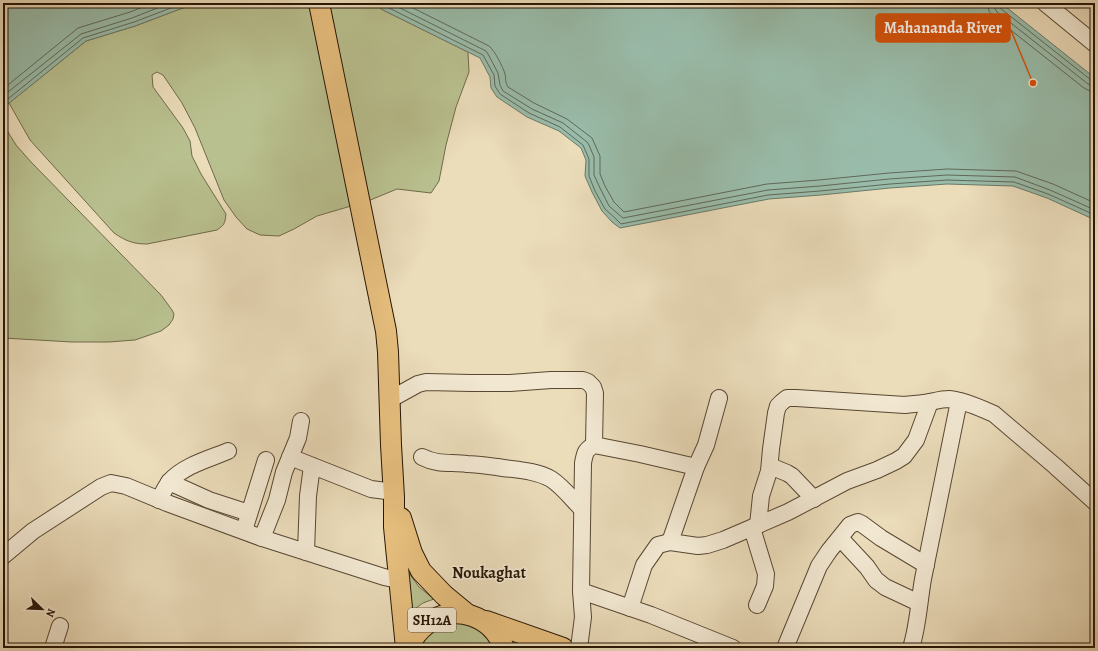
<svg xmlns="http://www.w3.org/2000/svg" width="1098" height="651" font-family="Alegreya,serif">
  <rect width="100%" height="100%" fill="#ebdcba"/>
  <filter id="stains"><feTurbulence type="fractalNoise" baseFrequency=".005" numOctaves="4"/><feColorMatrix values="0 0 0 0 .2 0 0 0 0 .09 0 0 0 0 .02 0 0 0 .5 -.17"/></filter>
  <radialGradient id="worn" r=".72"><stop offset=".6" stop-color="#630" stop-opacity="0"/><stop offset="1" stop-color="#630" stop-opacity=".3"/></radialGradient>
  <!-- green -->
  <g fill="#b9c08f" stroke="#706a4a">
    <path d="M196 3H373L383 10 468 52 469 72 456 107 446 145 439 181 431 193 397 189 368 201 317 216 294 229 279 236 260 235 247 229 236 217 224 200 195 128 182 103 163 75 157 72 152 75 153 87 183 128 190 141 192 156 201 174 226 214C225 224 224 225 217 230L147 244C133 244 126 241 114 233L30 140 9 103 86 41 135 26Z"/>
    <polygon points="3,124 16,145 31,162 161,295 172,310 174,314 173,319 169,325 161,331 135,340 109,342 72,342 3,338"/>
    <polygon points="406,569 419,587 434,599 423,603 412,611"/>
    <polygon points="452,620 481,628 494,648 420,648 426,635"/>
  </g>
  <!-- water -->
  <g fill="#99bcaa" stroke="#6b7968">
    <polygon points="3,3 196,3 135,26 86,41 3,108"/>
    <polygon points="374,3 1001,3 1095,78 1095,220 1047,198 1013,186 947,184 890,188 821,195 769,199 620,228 612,222 602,211 592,192 585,176 586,160 581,148 559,131 527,117 497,97 491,88 490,77 480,58 383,10"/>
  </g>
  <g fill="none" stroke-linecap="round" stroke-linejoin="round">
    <!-- shore -->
    <g stroke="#606858" stroke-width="1">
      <polyline points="380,3 385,6 483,55 494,75 495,86 500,94 529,113 560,127 583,145 589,159 589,176 595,191 605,209 615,218 621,224 768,195 820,191 890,184 947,180 1014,182 1048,194 1095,215"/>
      <polyline points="390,3 486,51 488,54 498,73 500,85 503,91 532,109 563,123 587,142 589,145 594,157 594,175 600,188 609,206 623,218 768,190 820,186 889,179 947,175 1015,177 1050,190 1095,210"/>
      <path d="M403 3 489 46C495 51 503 67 505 74 506 79 505 82 508 87L534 103 567 119 592 138 600 156V174L605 186 614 202 624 212 767 184 819 180 889 173 947 169 1016 171 1053 184 1095 203"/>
      <polyline points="987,3 989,11 993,16 1084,88 1090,91 1095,92"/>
      <polyline points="994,3 994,7 997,12 1088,84 1095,86"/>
      <polyline points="999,3 1000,8 1091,80 1095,80"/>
      <polyline points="3,89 78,28 130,12 153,3"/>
      <polyline points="3,96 81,34 132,18 170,3"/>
      <polyline points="3,103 83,38 134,22 184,3"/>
    </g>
    <!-- minor casing -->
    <g stroke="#584732" stroke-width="18">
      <g id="minor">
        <polyline points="1045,3 1095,44"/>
        <polyline points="389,400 418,384 426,382 471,383 510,383 551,380 583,380 588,382 593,387 595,393 594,445"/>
        <polyline points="290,457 371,489 394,492"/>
        <path d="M422 457C438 465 450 462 467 464 477 464 487 466 497 467 515 470 535 470 551 479 562 486 573 500 582 509"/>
        <polyline points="770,466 787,473 792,476 814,499"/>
        <polyline points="169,482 209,500 249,513"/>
        <path d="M159 500C162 494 166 486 170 481 185 465 209 459 228 451"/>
        <polyline points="246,524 266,460"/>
        <path d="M758 525 761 496 769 471 771 449 776 413 778 406 782 402 787 398H796L905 405C911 404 918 404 924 403 932 402 940 399 949 399 961 400 983 409 994 414L1055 466 1095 502"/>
        <polyline points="752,528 766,574 765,586 757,605"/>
        <polyline points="262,538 277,500 284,472 298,438 301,421"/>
        <polyline points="840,538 867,567 876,580 880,583 885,587 919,603"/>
        <polyline points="670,542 696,467 706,445 719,398"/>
        <polyline points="306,552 308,496 312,466"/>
        <polyline points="3,556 33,531 101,487 111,483 126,486 167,503 262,538 384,577 398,580"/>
        <polyline points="581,591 651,615 733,648"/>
        <polyline points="630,608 644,565 658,545 670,542 698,546 707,545 723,540 788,512 847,481 877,470 896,461 904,456 916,440 930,402"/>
        <polyline points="53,648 60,626"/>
        <path d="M579 648 583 617 581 591 583 463C585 453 585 450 594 445L640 454 696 467"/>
        <polyline points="785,648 819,566 829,551 850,525 858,522 862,524 881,538 926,565"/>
        <path d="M911 648C918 626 919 602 923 579L959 401"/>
      </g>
    </g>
    <!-- major casing -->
    <g stroke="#271505" stroke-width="22">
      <g id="major">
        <polyline points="319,3 386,331 388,352 391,445 394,497 394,527 406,648"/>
        <polyline points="401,518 412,553 421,571 444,595 467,614"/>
        <polyline points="486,621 563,648"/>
        <path d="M410 648C412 638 419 630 427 624 455 602 492 616 504 648"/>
      </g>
    </g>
    <!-- minor -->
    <use href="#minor" stroke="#f2e8d2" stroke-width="16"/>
    <!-- major -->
    <use href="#major" stroke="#e6be7d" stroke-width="20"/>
  </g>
  <g text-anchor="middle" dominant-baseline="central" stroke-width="3.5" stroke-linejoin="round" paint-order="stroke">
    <!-- shield labels -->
    <rect fill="#f2e8d2" stroke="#645442" stroke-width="1" x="408" y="608" width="48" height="24" rx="3"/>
    <g font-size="14" font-weight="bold" fill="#271505">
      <text x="432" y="620">SH12A</text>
    </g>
    <!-- neighbourhood labels -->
    <g font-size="16" font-weight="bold" fill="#271505" stroke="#f2e8d2">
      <text x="489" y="573">Noukaghat</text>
    </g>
  </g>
  <!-- callouts -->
  <path fill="none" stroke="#d5520b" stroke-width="1.5" d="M1033 83L1010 28"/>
  <circle fill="#d5520b" stroke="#f2e8d2" stroke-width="1.5" cx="1033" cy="83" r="4"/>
  <rect fill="#d5520b" stroke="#d5520b" stroke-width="1.5" x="876" y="14" width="134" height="28" rx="4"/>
  <g font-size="16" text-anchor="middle" font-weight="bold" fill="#fff">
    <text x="943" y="33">Mahananda River</text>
  </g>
  <!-- margin -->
  <rect width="1098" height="651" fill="none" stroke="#ebdcba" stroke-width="16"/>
  <rect x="4" y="4" width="1090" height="643" fill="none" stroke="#271505" stroke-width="2"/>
  <rect x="8" y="8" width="1082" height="635" fill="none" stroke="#271505"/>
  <!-- north arrow -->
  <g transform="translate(42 609) rotate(113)" stroke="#f2e8d2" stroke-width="3" paint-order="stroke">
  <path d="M0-3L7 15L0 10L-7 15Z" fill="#271505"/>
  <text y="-6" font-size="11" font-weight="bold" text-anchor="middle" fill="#271505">N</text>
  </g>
  <rect width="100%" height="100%" filter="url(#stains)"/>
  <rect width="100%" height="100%" fill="url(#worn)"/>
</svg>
